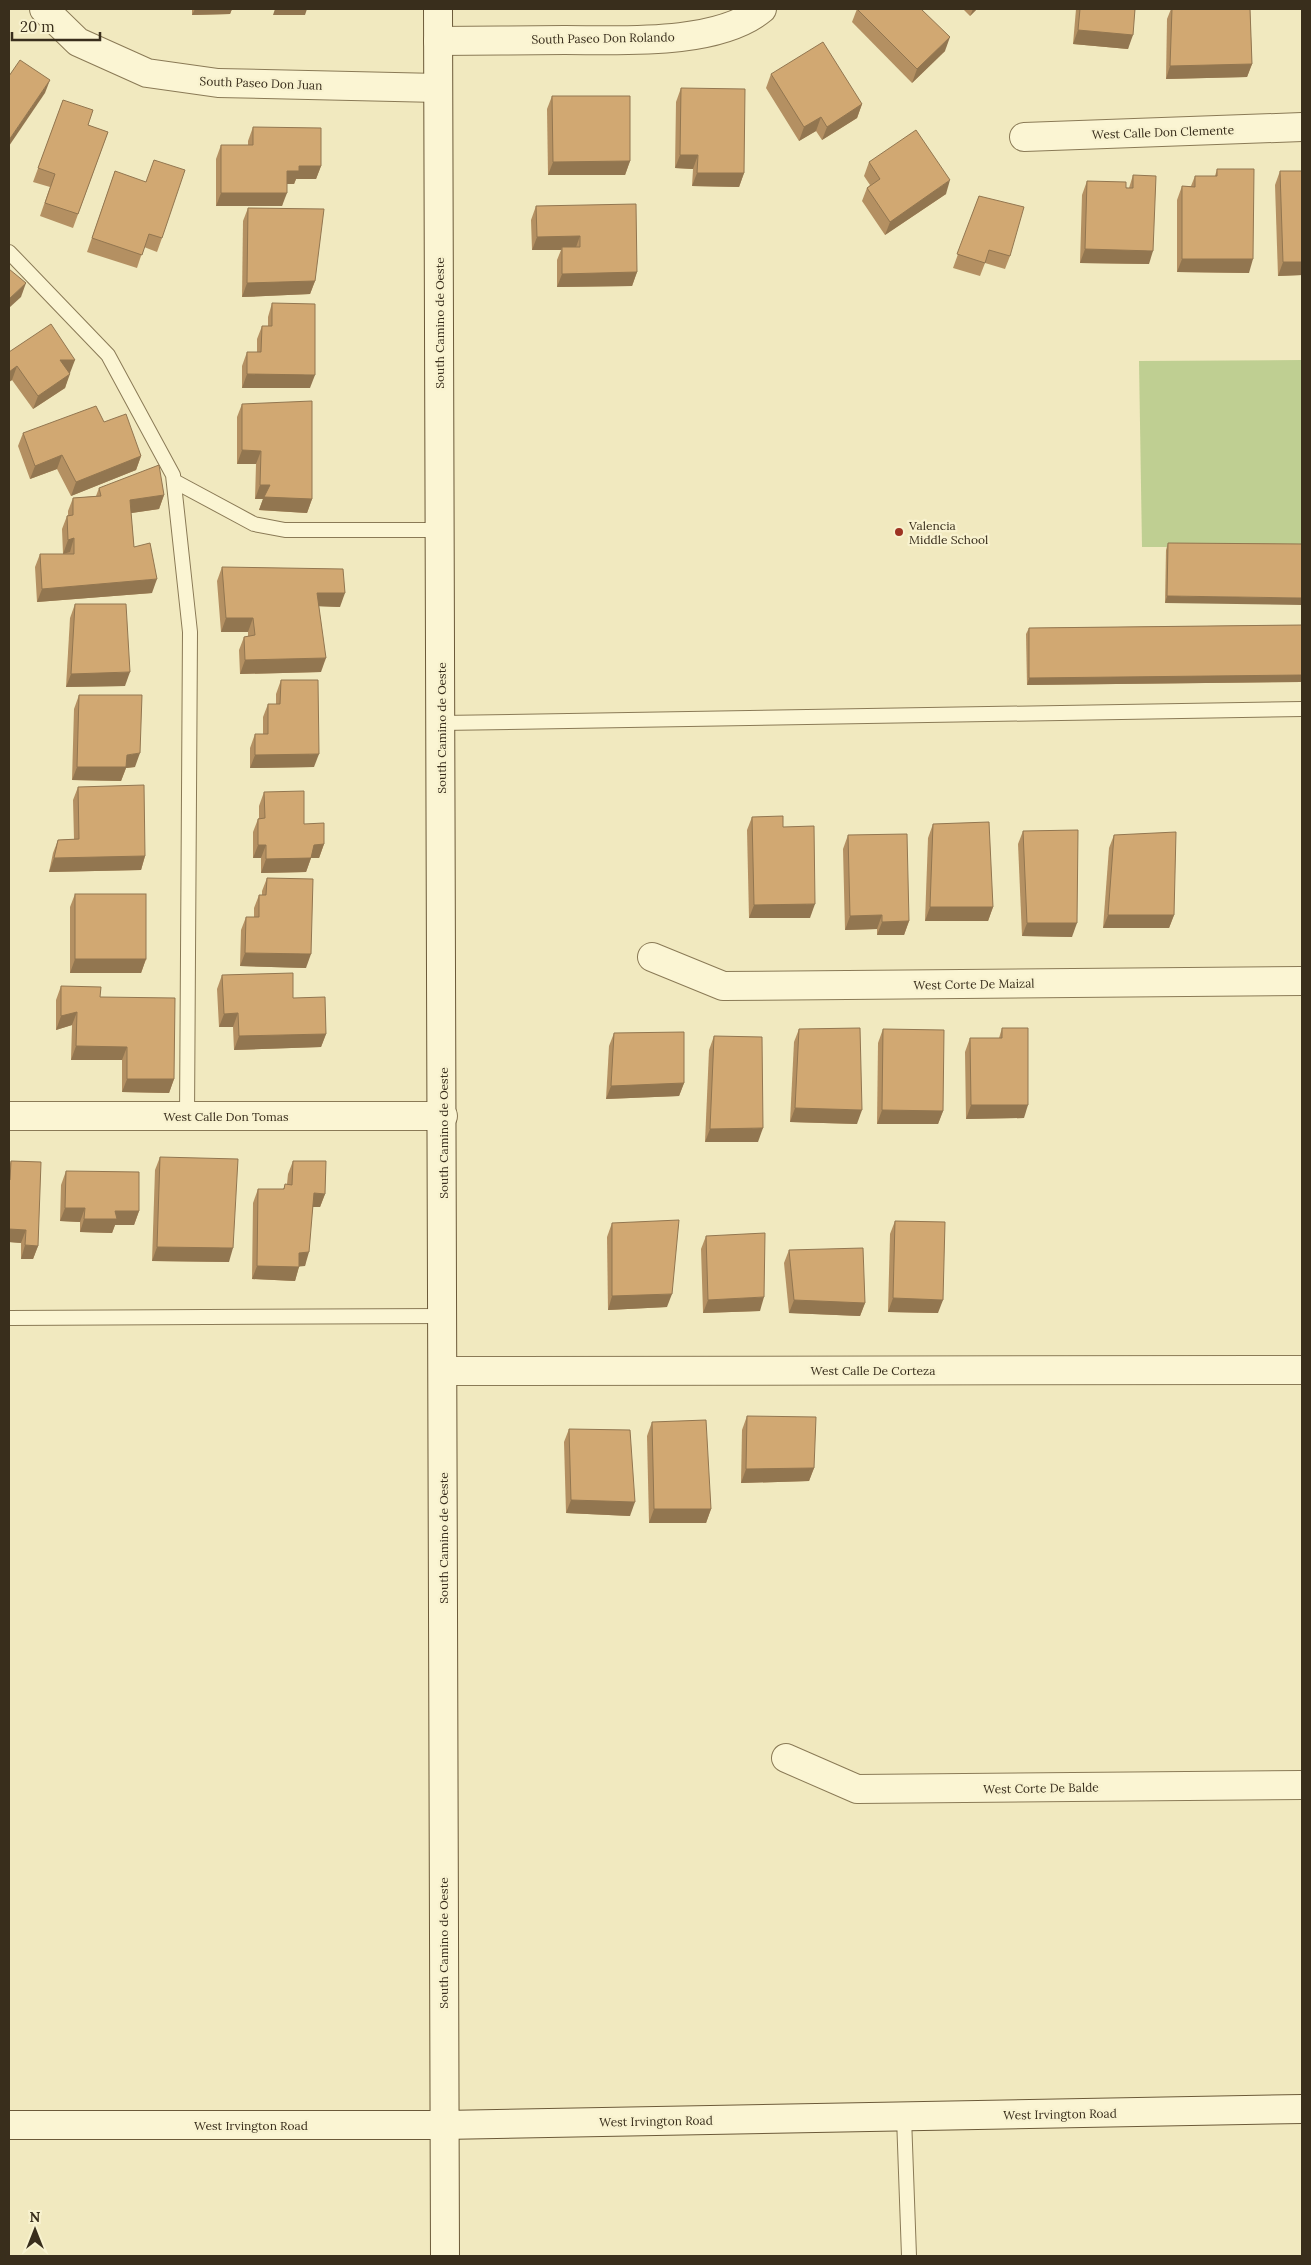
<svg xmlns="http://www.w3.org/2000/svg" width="1311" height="2265" font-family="Lora,serif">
  <rect width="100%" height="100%" fill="#f1e9bf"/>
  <!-- green -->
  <polygon fill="#bfcf92" points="1302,360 1302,547 1142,547 1139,361"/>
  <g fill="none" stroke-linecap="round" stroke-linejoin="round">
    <!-- lane casing -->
    <g stroke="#8a7a56" stroke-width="16">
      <g id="lane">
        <polyline points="9,252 108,355 173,475 190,632 187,1117"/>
        <polyline points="174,481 254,524 285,530 440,530"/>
        <polyline points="441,723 1302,709"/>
        <polyline points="9,1318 443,1316"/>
        <polyline points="904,2117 909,2256"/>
      </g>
    </g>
    <!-- street casing -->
    <g stroke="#8a7a56" stroke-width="30">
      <g id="street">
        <polyline points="44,9 78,42 147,73 218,83 438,88"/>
        <path d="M438 41C480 41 523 40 565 40 621 40 717 46 762 9"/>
        <polyline points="1024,137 1302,127"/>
        <polyline points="652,957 723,986 1302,981"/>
        <polyline points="9,1116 443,1116"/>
        <polyline points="443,1371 1302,1370"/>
        <polyline points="786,1758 857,1789 1302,1785"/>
      </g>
    </g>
    <!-- secondary casing -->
    <g stroke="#6c5a39" stroke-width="30">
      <g id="secondary">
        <polyline points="438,9 445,2256"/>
        <polyline points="9,2125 443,2125 1302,2109"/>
      </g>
    </g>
    <!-- lane -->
    <use href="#lane" stroke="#fbf5d3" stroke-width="14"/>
    <!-- street -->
    <use href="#street" stroke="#fbf5d3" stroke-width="28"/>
    <!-- secondary -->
    <use href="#secondary" stroke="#fbf5d3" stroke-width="28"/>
  </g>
  <!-- wall -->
  <g fill="#b49062">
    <polygon points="192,9 232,9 230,14 192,15"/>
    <polygon points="857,9 945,51 912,83 852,22"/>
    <polygon points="963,9 977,9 970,16"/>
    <polygon points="1076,9 1135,9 1128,49 1073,44"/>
    <polygon points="1171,9 1250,9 1252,64 1247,77 1166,79 1167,19"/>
    <polygon points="771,74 862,104 857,118 822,140 816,131 799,141 766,88"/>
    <polygon points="681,88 744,173 739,187 692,186 693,169 675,168 676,102"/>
    <polygon points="552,96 630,161 625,175 548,175 547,109"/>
    <polygon points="63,100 88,125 108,132 73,228 40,216 50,187 33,182"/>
    <polygon points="253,127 321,166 316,179 296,179 294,184 287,184 282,206 216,206 216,159 221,145 248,145 248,141"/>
    <polygon points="869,162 946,194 885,235 862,201 867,188 870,185 864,176"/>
    <polygon points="1217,169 1249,273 1177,272 1177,200 1182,186 1191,186 1195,176 1215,176"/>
    <polygon points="115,171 162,238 157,252 144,247 137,268 87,252"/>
    <polygon points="1280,171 1302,275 1278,276 1275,185"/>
    <polygon points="1133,175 1149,264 1080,263 1082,195 1087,181 1129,188"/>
    <polygon points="979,196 1010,256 1005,269 985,263 980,276 953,268"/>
    <polygon points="536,206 637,272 632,286 557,287 557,260 561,250 532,250 531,220"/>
    <polygon points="248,208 315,281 310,294 242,297 243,221"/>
    <polygon points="272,303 310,388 242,388 242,366 247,352 257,352 257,339 262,326 268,326 268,317"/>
    <polygon points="9,352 70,373 69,373 65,388 33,409 12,380 9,382"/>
    <polygon points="242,404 312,499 307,513 259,510 263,499 255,499 256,464 237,464 237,417"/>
    <polygon points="104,422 141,456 136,470 71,496 57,469 30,479 18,446 23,433"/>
    <polygon points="99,488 164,495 159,509 131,513 134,547 152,593 37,602 35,567 40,554 63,554 62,529 67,516 68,515 68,511 73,498 96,496"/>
    <polygon points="1168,543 1302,544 1165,603 1166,550"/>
    <polygon points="222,567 340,607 319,606 321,672 240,674 239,650 244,637 248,636 248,632 221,632 217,581"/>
    <polygon points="75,604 125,686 66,687 70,618"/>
    <polygon points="1302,625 1302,682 1027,685 1026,634 1029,628"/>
    <polygon points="281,680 314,767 250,768 250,748 255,734 263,734 263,717 268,704 276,704 276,694"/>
    <polygon points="79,695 135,767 126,768 121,781 72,780 74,709"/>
    <polygon points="78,787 145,856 141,870 49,872 53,853 58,840 74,839 73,800"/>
    <polygon points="264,792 304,824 324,844 319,858 311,858 306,872 261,873 261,858 253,858 253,832 258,819 259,818 259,806"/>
    <polygon points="752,817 783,827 810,918 749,918 747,830"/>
    <polygon points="933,824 993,907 988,921 925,921 928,838"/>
    <polygon points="1023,831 1072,937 1022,936 1018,844"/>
    <polygon points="848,835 909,921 904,935 877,935 877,929 845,930 843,849"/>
    <polygon points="1114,835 1174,915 1169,928 1103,928 1109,848"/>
    <polygon points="267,878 306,968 240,966 241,930 246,917 254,917 254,908 259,895 262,895 262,891"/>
    <polygon points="75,894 146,959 141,973 70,973 70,907"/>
    <polygon points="222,975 293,998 326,1034 321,1047 234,1050 233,1027 219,1027 217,989"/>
    <polygon points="61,986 100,997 174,1079 169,1093 122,1092 122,1060 71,1060 72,1025 56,1030 56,1000"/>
    <polygon points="1002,1028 1024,1118 966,1119 965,1052 970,1038 999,1038"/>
    <polygon points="799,1029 857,1124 790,1122 794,1042"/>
    <polygon points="883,1029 943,1111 938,1124 877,1124 878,1043"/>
    <polygon points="614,1033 684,1083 679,1096 606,1099 609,1046"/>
    <polygon points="714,1036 758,1142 705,1142 709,1050"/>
    <polygon points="160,1157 229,1262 152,1261 155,1170"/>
    <polygon points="11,1161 38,1246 33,1259 21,1259 21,1243 9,1242 9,1166"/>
    <polygon points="293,1161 325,1194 320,1207 313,1207 305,1266 299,1266 295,1281 252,1279 253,1203 258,1189 283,1189 287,1184 288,1174"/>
    <polygon points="66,1171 139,1211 134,1225 115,1225 112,1233 80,1232 80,1222 60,1221 61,1185"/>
    <polygon points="895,1221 938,1313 888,1312 890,1234"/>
    <polygon points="612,1223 667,1307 608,1310 607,1237"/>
    <polygon points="706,1236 760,1311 703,1313 701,1249"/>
    <polygon points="789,1250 865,1303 860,1316 789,1313 784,1263"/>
    <polygon points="747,1416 814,1468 809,1481 741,1483 742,1430"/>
    <polygon points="652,1422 711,1509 706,1523 649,1523 647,1436"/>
    <polygon points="569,1429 630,1516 566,1513 564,1442"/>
  </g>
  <!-- shaded-wall -->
  <g fill="#927650">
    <polygon points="195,9 232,9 230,14 192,15"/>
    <polygon points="275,9 307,9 305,15 273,15"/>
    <polygon points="973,9 977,9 970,16"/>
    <polygon points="1078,30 1133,35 1128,49 1073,44"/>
    <polygon points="950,37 945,51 912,83 917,69"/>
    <polygon points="1252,64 1247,77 1166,79 1170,66"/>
    <polygon points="50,80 45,93 9,146 9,140"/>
    <polygon points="862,104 857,118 822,140 827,127"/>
    <polygon points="821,117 816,131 799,141 804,127"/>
    <polygon points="680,155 698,155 693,169 675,168"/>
    <polygon points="630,161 625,175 548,175 553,162"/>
    <polygon points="299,166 321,166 316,179 296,179 294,184 282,184 287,171"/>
    <polygon points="697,173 744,173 739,187 692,186"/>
    <polygon points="950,180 946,194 885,235 890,222"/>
    <polygon points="221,193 287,193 282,206 216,206"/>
    <polygon points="580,236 575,250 562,247 561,250 532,250 537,237"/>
    <polygon points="1085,249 1153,251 1149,264 1080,263"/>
    <polygon points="1182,259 1253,259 1249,273 1177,272"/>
    <polygon points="1283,262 1302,262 1302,275 1278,276"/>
    <polygon points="637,272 632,286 557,287 562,274"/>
    <polygon points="315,281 310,294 242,297 247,283"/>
    <polygon points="26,283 21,297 9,308 9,299"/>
    <polygon points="60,360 75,360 70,373 55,374"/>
    <polygon points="17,366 12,380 9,382 9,372"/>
    <polygon points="70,374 65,388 33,409 38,396"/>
    <polygon points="247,374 315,375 310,388 242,388"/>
    <polygon points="242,450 261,451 256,464 237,464"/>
    <polygon points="62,455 57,469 30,479 35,466"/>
    <polygon points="141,456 136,470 71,496 76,482"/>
    <polygon points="260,485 270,485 312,499 307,513 259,510 263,499 255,499"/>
    <polygon points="164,495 159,509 125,514 130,500"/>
    <polygon points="74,538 70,552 63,554 68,540"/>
    <polygon points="157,579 152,593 37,602 42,589"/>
    <polygon points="317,593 345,593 340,607 312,606"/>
    <polygon points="1167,596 1302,598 1302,605 1165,603"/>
    <polygon points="226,618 253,618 248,632 221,632"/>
    <polygon points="326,658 321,672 240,674 245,660"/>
    <polygon points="130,672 125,686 66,687 71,674"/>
    <polygon points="1302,675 1302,682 1027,685 1029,678"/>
    <polygon points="140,753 135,767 126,768 121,781 72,780 77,767 127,755"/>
    <polygon points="319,754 314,767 250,768 255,755"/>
    <polygon points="324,844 319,858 311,858 306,872 261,873 266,859 314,845"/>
    <polygon points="258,845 266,845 261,858 253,858"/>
    <polygon points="145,856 141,870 49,872 54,858"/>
    <polygon points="815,904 810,918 749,918 754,905"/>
    <polygon points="930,907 993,907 988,921 925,921"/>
    <polygon points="882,915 877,929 845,930 850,916"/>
    <polygon points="1108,915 1174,915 1169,928 1103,928"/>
    <polygon points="909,921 904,935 877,935 882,922"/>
    <polygon points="1027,923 1077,923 1072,937 1022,936"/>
    <polygon points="245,953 311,954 306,968 240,966"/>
    <polygon points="75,959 146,959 141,973 70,973"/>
    <polygon points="77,1012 72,1025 56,1030 61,1016"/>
    <polygon points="238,1013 233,1027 219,1027 224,1014"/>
    <polygon points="326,1034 321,1047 234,1050 239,1036"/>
    <polygon points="76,1046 127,1047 122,1060 71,1060"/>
    <polygon points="127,1079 174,1079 169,1093 122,1092"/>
    <polygon points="684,1083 679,1096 606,1099 611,1086"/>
    <polygon points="971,1105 1028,1105 1024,1118 966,1119"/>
    <polygon points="795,1108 862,1110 857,1124 790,1122"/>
    <polygon points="882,1110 943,1111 938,1124 877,1124"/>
    <polygon points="763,1128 758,1142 705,1142 710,1129"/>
    <polygon points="314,1193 325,1194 320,1207 309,1207"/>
    <polygon points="65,1208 85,1208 80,1222 60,1221"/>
    <polygon points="115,1211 139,1211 134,1225 115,1225 112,1233 80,1232 84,1219"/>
    <polygon points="9,1229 26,1230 21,1243 9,1242"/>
    <polygon points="25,1245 38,1246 33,1259 21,1259"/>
    <polygon points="157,1247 233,1248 229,1262 152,1261"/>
    <polygon points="309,1252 305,1266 294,1267 299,1267 295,1281 252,1279 257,1266 299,1253"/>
    <polygon points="672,1294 667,1307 608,1310 612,1296"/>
    <polygon points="764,1297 760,1311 703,1313 708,1300"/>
    <polygon points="893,1298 943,1300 938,1313 888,1312"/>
    <polygon points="794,1300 865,1303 860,1316 789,1313"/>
    <polygon points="814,1468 809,1481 741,1483 746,1469"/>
    <polygon points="571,1500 635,1502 630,1516 566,1513"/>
    <polygon points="654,1509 711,1509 706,1523 649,1523"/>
  </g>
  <!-- building -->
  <g fill="#d1a872" stroke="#927650">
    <polygon points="857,9 921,9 950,37 917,69"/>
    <polygon points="1080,9 1135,9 1133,35 1078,30"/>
    <polygon points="1172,9 1250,9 1252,64 1170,66"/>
    <polygon points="823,42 862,104 827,127 821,117 804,127 771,74"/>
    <polygon points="20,60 50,80 9,140 9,76"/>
    <polygon points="681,88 745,89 744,173 697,173 698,155 680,155"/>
    <polygon points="552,96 630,96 630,161 553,162"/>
    <polygon points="63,100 93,110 88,125 108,132 78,214 45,203 55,174 38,168"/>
    <polygon points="253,127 321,128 321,166 299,166 299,171 287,171 287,193 221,193 221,145 253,145"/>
    <polygon points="916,130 950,180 890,222 867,188 880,179 869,162"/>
    <polygon points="154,160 185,170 162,238 149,234 142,255 92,238 115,171 146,182"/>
    <polygon points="1217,169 1254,169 1253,259 1182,259 1182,186 1195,187 1195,176 1217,176"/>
    <polygon points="1280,171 1302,171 1302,262 1283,262"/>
    <polygon points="1133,175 1156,176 1153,251 1085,249 1087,181 1126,182 1126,188 1133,188"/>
    <polygon points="979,196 1024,207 1010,256 989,250 985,263 957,254"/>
    <polygon points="636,204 637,272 562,274 562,247 580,247 580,236 537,237 536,206"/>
    <polygon points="248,208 324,209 315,281 247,283"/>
    <polygon points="9,269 26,283 9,299"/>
    <polygon points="272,303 315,304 315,375 247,374 247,352 261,352 262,326 272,326"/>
    <polygon points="51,324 75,360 60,360 70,374 38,396 17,366 9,372 9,352"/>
    <polygon points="312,401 312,499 264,497 270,485 260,485 261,451 242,450 242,404"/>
    <polygon points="96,406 104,422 126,414 141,456 76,482 62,455 35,466 23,433"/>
    <polygon points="159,465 164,495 130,500 134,547 150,543 157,579 42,589 40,554 74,554 74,538 68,540 67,516 73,515 73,498 101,496 99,488"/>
    <polygon points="1168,543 1302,544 1302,598 1167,596"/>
    <polygon points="222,567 343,569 345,593 317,593 326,658 245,660 244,637 255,635 253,618 226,618"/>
    <polygon points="75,604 126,604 130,672 71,674"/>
    <polygon points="1302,625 1302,675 1029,678 1029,628"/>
    <polygon points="281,680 318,680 319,754 255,755 255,734 268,734 268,704 280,704"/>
    <polygon points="79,695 142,695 140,753 127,755 126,767 77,767"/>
    <polygon points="144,785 145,856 54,858 58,840 79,839 78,787"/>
    <polygon points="304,791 304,824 324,823 324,844 314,845 311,858 266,859 266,845 258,845 258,819 265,818 264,792"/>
    <polygon points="783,816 783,827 814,826 815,904 754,905 752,817"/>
    <polygon points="989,822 993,907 930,907 933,824"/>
    <polygon points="1078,830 1077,923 1027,923 1023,831"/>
    <polygon points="1176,832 1174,915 1108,915 1114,835"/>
    <polygon points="907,834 909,921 882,922 882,915 850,916 848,835"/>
    <polygon points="267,878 313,879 311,954 245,953 246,917 259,917 259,895 266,895"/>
    <rect x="75" y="894" width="71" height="65"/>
    <polygon points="293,973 293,998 325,997 326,1034 239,1036 238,1013 224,1014 222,975"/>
    <polygon points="61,986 101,987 100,997 175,998 174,1079 127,1079 127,1047 76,1046 77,1012 61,1016"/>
    <polygon points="860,1028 862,1110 795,1108 799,1029"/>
    <polygon points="1002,1028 1028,1028 1028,1105 971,1105 970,1038 1002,1038"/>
    <polygon points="883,1029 944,1030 943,1111 882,1110"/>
    <polygon points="684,1032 684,1083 611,1086 614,1033"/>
    <polygon points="714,1036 762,1037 763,1128 710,1129"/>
    <polygon points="160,1157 238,1159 233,1248 157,1247"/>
    <polygon points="11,1161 41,1162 38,1246 25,1245 26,1230 9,1229 9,1180 10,1180"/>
    <polygon points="293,1161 326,1161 325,1194 314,1193 309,1252 299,1253 299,1267 257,1266 258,1189 284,1189 285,1184 292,1185"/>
    <polygon points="66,1171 139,1172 139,1211 115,1211 117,1219 84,1219 85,1208 65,1208"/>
    <polygon points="679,1220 672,1294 612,1296 612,1223"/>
    <polygon points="895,1221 945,1222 943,1300 893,1298"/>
    <polygon points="765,1233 764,1297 708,1300 706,1236"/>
    <polygon points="863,1248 865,1303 794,1300 789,1250"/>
    <polygon points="747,1416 816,1417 814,1468 746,1469"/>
    <polygon points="706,1420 711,1509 654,1509 652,1422"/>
    <polygon points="569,1429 630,1430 635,1502 571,1500"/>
  </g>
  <!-- markers -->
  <circle fill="#9d3322" stroke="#f8f2cf" stroke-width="2" cx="899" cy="532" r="5"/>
  <g text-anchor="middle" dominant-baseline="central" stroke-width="4.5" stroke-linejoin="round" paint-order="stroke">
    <!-- street labels -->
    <g font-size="12" fill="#392e1c" stroke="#f8f2cf">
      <text transform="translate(603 38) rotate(-1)">South Paseo Don Rolando</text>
      <text transform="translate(261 83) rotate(2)">South Paseo Don Juan</text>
      <text transform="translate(1163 132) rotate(-2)">West Calle Don Clemente</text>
      <text transform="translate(439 323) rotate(-90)">South Camino de Oeste</text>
      <text transform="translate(441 728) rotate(-90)">South Camino de Oeste</text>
      <text transform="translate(974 984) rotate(-1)">West Corte De Maizal</text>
      <text x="226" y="1116">West Calle Don Tomas</text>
      <text transform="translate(443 1133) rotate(-90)">South Camino de Oeste</text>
      <text x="873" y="1370">West Calle De Corteza</text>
      <text transform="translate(443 1538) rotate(-90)">South Camino de Oeste</text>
      <text transform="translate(1041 1788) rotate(-1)">West Corte De Balde</text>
      <text transform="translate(443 1943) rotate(-90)">South Camino de Oeste</text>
      <text transform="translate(1060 2114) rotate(-1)">West Irvington Road</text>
      <text transform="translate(656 2121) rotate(-1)">West Irvington Road</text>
      <text x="251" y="2125">West Irvington Road</text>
    </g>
    <!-- poi labels -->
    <g font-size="12" fill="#392e1c" stroke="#f8f2cf" text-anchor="start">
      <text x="909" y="525">Valencia<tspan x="909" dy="14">Middle School</tspan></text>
    </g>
  </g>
  <!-- border -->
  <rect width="1311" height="2265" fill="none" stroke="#392e1c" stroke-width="20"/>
  <!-- north arrow -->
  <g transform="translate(35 2230)" stroke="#f8f2cf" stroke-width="4" paint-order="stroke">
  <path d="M0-4L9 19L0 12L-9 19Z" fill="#392e1c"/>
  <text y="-8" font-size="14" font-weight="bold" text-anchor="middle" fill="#392e1c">N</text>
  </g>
  <!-- scale -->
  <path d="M12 32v8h88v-8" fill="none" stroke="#392e1c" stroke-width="2.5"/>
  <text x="20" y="32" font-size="15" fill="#392e1c" stroke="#f8f2cf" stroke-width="4" paint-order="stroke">20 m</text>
</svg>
